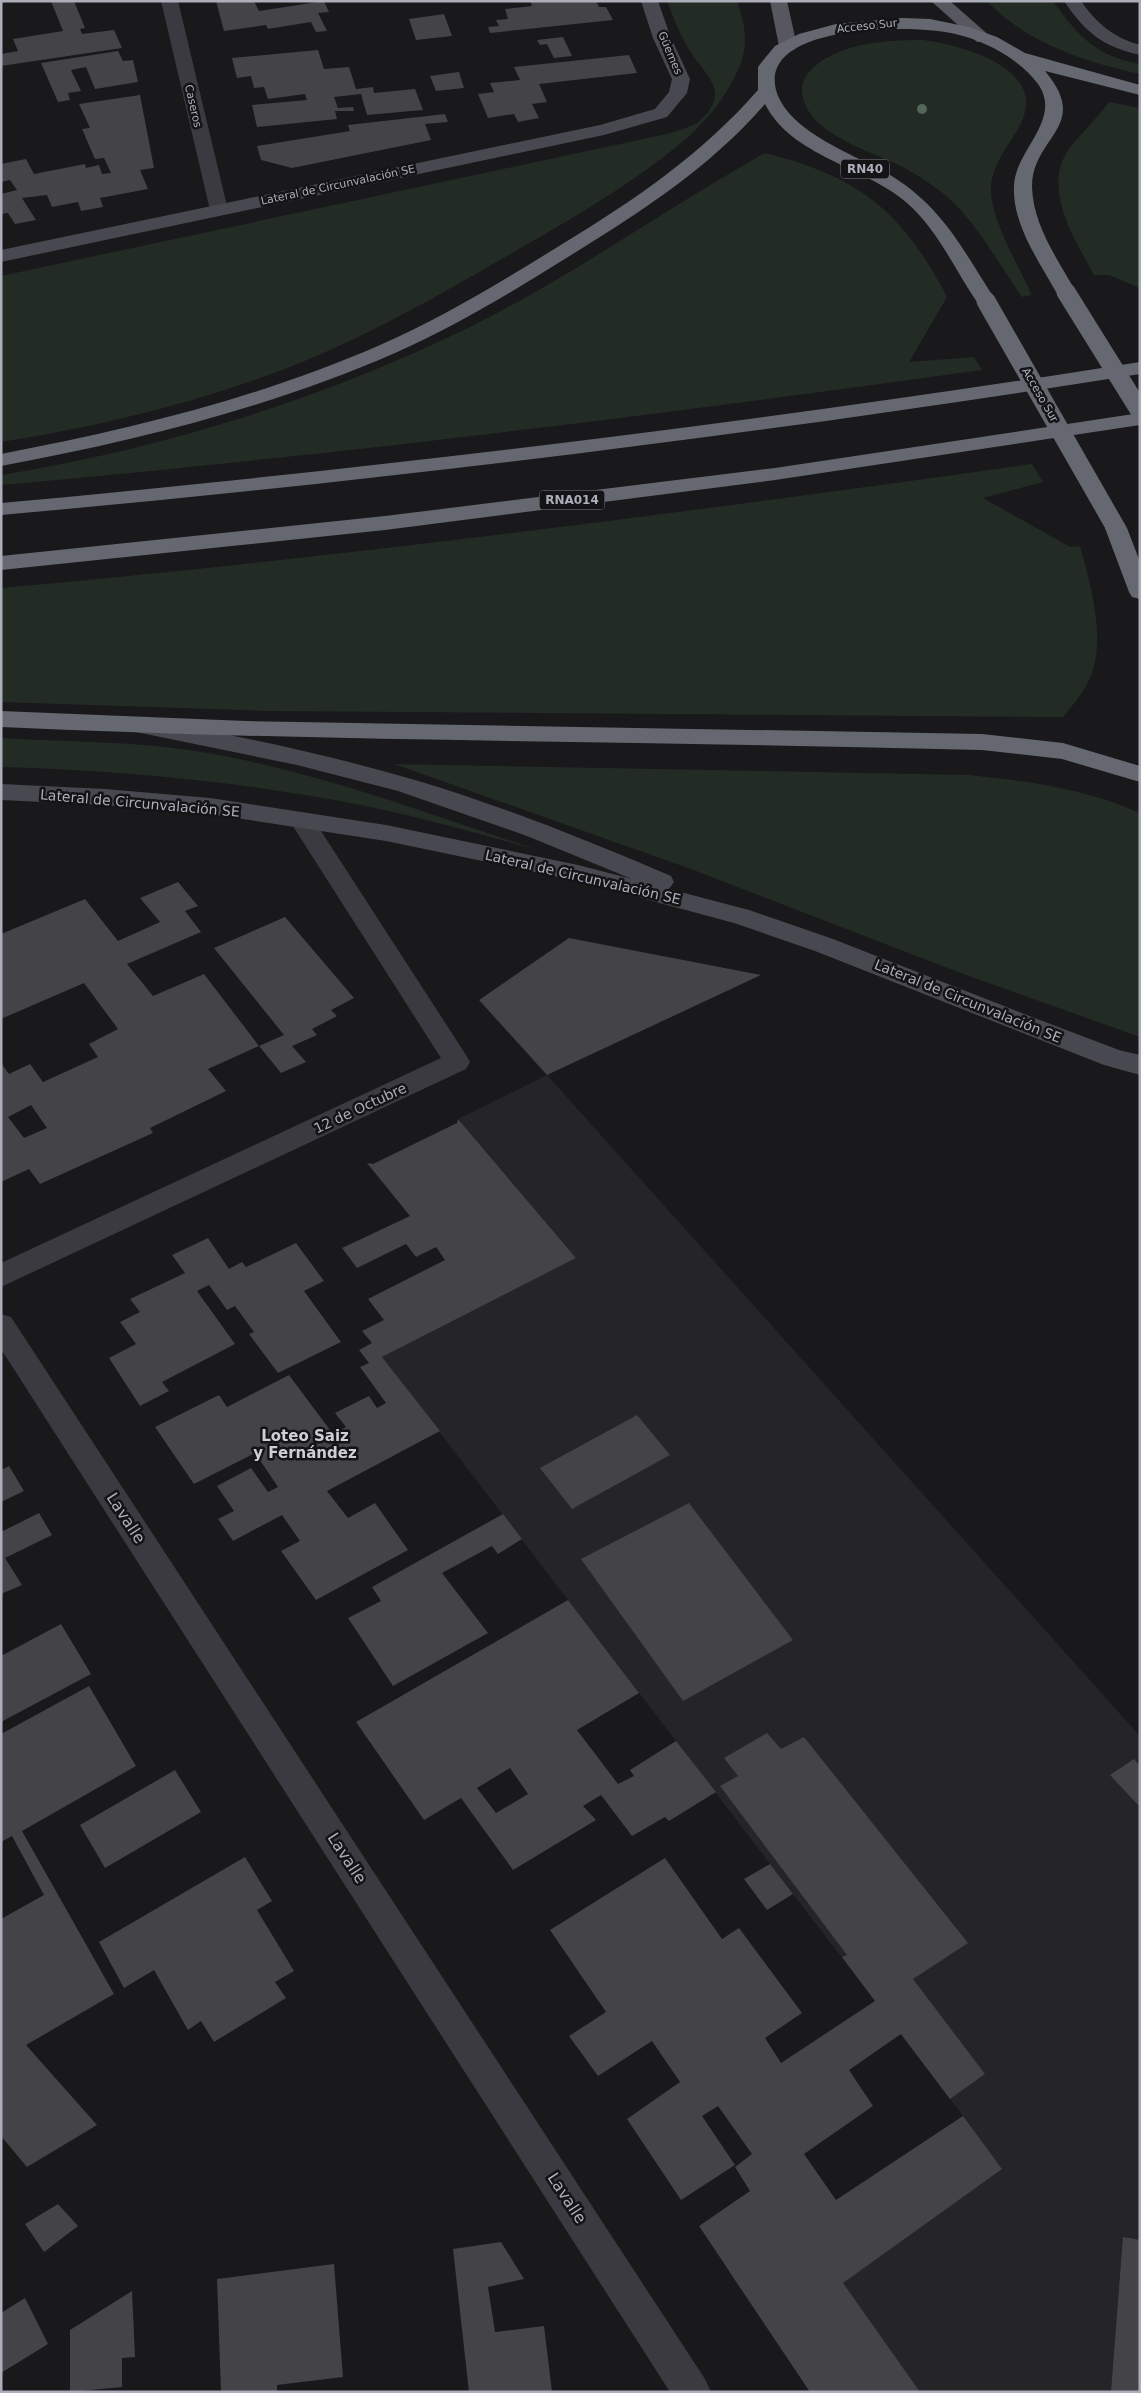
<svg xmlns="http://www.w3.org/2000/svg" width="1141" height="2393" font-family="'DejaVu Sans',sans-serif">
  <rect width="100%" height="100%" fill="#19191b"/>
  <!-- built -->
  <polygon fill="#252528" points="547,1075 1140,1736 1140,2392 810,2392 729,2272 963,2116 382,1357 576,1258 458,1119"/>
  <!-- green -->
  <g fill="#232b25">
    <path d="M667 1H737C746 25 749 49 737 72 726 97 707 120 687 138 633 184 568 221 507 256 427 302 347 348 260 378 175 408 89 428 1 442V276L639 140C656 136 675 133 691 126 702 122 716 106 715 93 714 79 699 65 692 54 681 38 674 19 667 1Z"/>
    <path d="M987 1H1053C1078 36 1096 56 1140 64V74C1086 62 1026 43 987 1Z"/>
    <path d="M923 40C961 45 1050 68 1020 125 1010 145 993 162 991 186 989 217 1019 267 1032 295L1022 297C998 263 976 221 944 194 931 184 918 175 903 167 871 151 806 134 802 92 801 83 807 72 815 66 845 42 887 40 923 40Z"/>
    <path d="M1109 102 1140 108V288L1109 275H1094C1075 240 1041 188 1069 149 1082 132 1097 119 1109 102Z"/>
    <path d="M765 153C859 176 903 212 947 297L909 362 974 357 982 370C656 415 329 456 1 485V475C163 449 325 398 472 326 574 275 667 208 765 153Z"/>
    <path d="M1032 464 1043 482 983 498 1070 547 1080 546C1091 586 1109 647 1086 686 1080 697 1071 707 1063 717L269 711 1 702V588C346 557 689 512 1032 464Z"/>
    <path d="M1 738C65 742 131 741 195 751 312 769 425 813 538 850 465 830 392 809 317 797 213 779 106 770 1 767Z"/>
    <path d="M394 764 969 775C1027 781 1086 789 1140 813V1037L958 972 691 869Z"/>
  </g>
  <!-- building -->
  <g fill="#434348" fill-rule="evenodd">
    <polygon points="51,1 74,1 85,28 80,29 82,34 114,30 122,48 1,66 1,54 18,51 13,39 63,31"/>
    <polygon points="216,1 254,1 259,11 324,1 329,12 318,13 327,31 316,32 311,22 268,29 266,25 224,31"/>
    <polygon points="530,1 596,1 599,7 606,7 613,20 490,33 488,27 499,26 496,20 508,19 505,9 532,6"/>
    <polygon points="444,14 452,36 416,40 409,19"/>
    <polygon points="563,37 572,56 554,58 547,44 540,45 537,40"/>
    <polygon points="318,50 324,69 349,67 356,89 373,87 374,93 415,89 423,110 367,115 361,94 334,97 338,108 353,107 354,111 335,111 337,119 257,127 252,105 307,100 305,94 268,99 264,87 254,88 251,76 237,78 232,58"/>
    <polygon points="118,51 123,61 133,60 138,82 95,89 86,67 71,70 81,91 68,93 70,100 58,102 41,63"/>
    <polygon points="629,55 637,73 539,84 547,102 532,104 539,118 518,122 514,114 488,118 478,94 494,92 490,83 520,80 514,67"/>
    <polygon points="459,72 464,88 436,91 430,76"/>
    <polygon points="140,95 154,168 140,170 148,189 100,198 103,207 81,211 78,202 52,207 47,195 22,198 36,220 15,224 8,213 1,214 1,194 17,190 10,180 1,182 1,164 26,159 34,174 85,164 86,168 99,165 102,174 111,173 104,158 95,159 82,129 90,128 79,104"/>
    <polygon points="445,114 448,122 425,124 431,140 292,168 261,160 257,146 350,131 348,125"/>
    <path d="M178 882 198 906 185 911 201 932 127 964 153 996 204 974 259 1046 208 1069 226 1091 150 1128 153 1133 40 1184 29 1169 1 1182V1063L9 1074 30 1064 43 1082 98 1057 89 1044 118 1029 84 983 1 1019V934L85 899 118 941 160 922 140 898ZM31 1105 47 1128 24 1138 8 1117Z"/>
    <polygon points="285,917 354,998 331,1010 337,1016 312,1029 317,1035 292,1046 306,1062 281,1073 259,1046 284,1035 214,948"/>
    <polygon points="569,938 761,975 547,1075 479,1000"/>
    <polygon points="458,1119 576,1258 382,1357 440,1431 327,1491 348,1518 375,1503 408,1550 316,1600 281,1551 300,1541 282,1515 233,1541 218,1519 234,1511 217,1486 251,1468 268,1492 278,1487 255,1453 194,1484 155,1427 219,1395 227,1407 289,1375 333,1434 346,1427 335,1413 369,1396 377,1408 386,1403 360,1367 369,1363 359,1350 372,1343 362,1331 384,1320 368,1299 445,1260 436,1247 416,1257 406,1244 357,1268 342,1248 410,1216 367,1163 373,1164 457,1123"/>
    <polygon points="208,1238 229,1269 242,1262 246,1267 296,1243 324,1281 304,1291 341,1342 278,1373 249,1334 254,1332 235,1306 227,1310 209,1285 197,1291 235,1344 162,1382 169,1391 140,1406 109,1358 136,1344 120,1322 140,1312 130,1299 185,1273 172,1255"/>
    <polygon points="637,1415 670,1455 572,1509 540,1468"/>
    <polygon points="9,1466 24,1491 1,1502 1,1470"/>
    <polygon points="689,1503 793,1640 683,1701 581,1559"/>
    <polygon points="39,1513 52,1535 5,1558 22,1585 1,1594 1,1532"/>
    <polygon points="503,1514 522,1539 498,1554 492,1546 442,1573 488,1633 393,1686 348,1618 381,1601 372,1587"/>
    <path d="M568 1600 639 1693 577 1730 618 1784 634 1776 630 1770 676 1741 716 1792 669 1821 665 1817 632 1836 601 1795 583 1806 596 1820 513 1870 461 1798 424 1820 356 1722ZM510 1768 528 1794 496 1813 477 1788Z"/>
    <polygon points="61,1624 91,1674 1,1722 1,1656"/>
    <polygon points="89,1686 136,1766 22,1831 114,1994 26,2045 97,2125 27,2167 1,2136 1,1919 44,1895 12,1836 1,1842 1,1734"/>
    <polygon points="767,1733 781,1749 804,1737 968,1943 913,1979 985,2074 950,2099 901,2034 849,2070 873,2106 804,2154 836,2200 963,2116 1002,2169 843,2283 920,2392 810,2392 699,2226 750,2191 735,2167 752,2154 718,2106 702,2116 735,2165 681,2200 627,2119 680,2082 652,2041 598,2076 569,2036 606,2012 550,1930 665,1858 722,1939 739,1928 802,2013 765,2038 781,2063 875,2001 842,1957 847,1955 720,1786 738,1776 724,1758"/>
    <polygon points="1134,1759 1140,1766 1140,1807 1110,1775"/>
    <polygon points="175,1770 201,1812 105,1868 80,1825"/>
    <polygon points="245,1857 272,1901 257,1910 294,1971 275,1982 286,1998 214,2042 201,2021 188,2030 154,1970 124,1988 99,1942"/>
    <polygon points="770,1864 793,1894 767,1910 744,1879"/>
    <polygon points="58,2204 78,2226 44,2252 25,2224"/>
    <polygon points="1123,2237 1140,2240 1140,2392 1111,2392"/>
    <polygon points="501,2242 524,2279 488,2287 495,2332 544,2326 552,2392 469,2392 453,2249"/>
    <polygon points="334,2264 343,2377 277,2385 277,2392 221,2392 217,2279"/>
    <polygon points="132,2291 135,2357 122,2358 122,2387 70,2392 70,2330"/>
    <polygon points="25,2298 48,2344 1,2373 1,2313"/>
  </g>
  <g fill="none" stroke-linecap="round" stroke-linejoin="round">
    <!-- street -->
    <g fill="#3a3a40" fill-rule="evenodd">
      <polygon points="161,1 178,1 228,210 226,214 212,214 210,210"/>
      <polygon points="301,812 310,814 466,1055 470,1062 466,1069 1,1287 1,1263 441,1058 289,820 292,814"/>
      <polygon points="1,1314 11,1317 705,2379 711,2392 670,2392 1,1349"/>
    </g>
    <!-- secondary -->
    <g fill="#484950" fill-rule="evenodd">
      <polygon points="641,1 658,1 671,38 690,79 687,93 667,117 604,135 1,262 1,250 600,125 655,109 669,92 672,79 653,38"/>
      <path d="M1064 1H1081C1096 23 1114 38 1140 45V55C1102 46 1086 33 1064 1Z"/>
      <path d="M144 719C235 735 326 754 415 780 502 806 587 840 671 876L674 882 669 889 749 910 833 939 1032 1017 1119 1050 1140 1055V1075L1104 1065 815 951 734 923 578 881 386 841 210 814 105 805 1 800V784L105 789 210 798 386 825 578 865 632 879 527 836 398 791 297 765 136 732 132 727 136 722Z"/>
    </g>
    <!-- primary -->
    <g fill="#56575f" fill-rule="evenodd">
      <polygon points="770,1 787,1 797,46 794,50 782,50 779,46"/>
      <polygon points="931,1 950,1 992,38 989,42 977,42"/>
    </g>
    <!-- highway -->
    <g fill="#666871" fill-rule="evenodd">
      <path d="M902 18 930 19 969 27 997 37 1025 53 1140 85V95L1045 71C1092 127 1032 136 1032 187 1033 225 1058 260 1076 292L1073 296H1059L1056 292C1039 261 1012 224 1014 186 1015 150 1063 120 1038 84 1019 58 982 39 951 33 913 25 759 23 776 90 787 130 850 153 883 171 941 203 961 247 996 301L993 305H979C955 271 939 231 907 203 865 166 792 157 765 104 711 166 645 209 576 252 517 289 458 325 395 353 269 408 135 441 1 466V454C131 429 259 398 380 345 444 317 504 280 564 243 636 199 702 154 758 90V67L761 63 775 46 799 34 836 24Z"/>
      <path d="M1140 362V374C762 434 382 481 1 515V503C382 468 762 422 1140 362Z"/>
      <polygon points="1140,413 1140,425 775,480 385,530 1,570 1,556 385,516 775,468"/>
      <polygon points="1116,521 1124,523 1127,528 1140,562 1140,599 1132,597 1129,592 1105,528 1108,523"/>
      <path d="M1 711 246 721 982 734 1063 743 1140 766V782L1062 759 982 750C655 741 328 742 1 727Z"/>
    </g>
    <!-- highway-bridge -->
    <g stroke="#666871" stroke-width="19">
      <polyline points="1066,292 1140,411"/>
      <polyline points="986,301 1116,528"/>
    </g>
  </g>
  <!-- trees -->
  <circle fill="#536658" cx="922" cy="109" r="5"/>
  <g text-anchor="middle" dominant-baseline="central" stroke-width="5" stroke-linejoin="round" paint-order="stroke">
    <!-- far-street labels -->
    <g font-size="11" fill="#acaeba" stroke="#141416">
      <text transform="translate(867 26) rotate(-6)">Acceso Sur</text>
      <text transform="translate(670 53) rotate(67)">Güemes</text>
      <text transform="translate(193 106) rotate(77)">Caseros</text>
      <text transform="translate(338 185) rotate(-12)">Lateral de Circunvalación SE</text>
      <text transform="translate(1040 395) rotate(60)">Acceso Sur</text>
    </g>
    <!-- shield labels -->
    <g fill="#141416" stroke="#7e8089" stroke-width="1">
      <rect x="841" y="159.5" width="48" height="19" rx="4"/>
      <rect x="539.5" y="490.5" width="65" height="19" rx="4"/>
    </g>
    <g font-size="12" font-weight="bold" fill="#acaeba">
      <text x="865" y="169">RN40</text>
      <text x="572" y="500">RNA014</text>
    </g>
    <!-- street labels -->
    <g font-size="14" fill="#acaeba" stroke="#141416">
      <text transform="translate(140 803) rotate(5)">Lateral de Circunvalación SE</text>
      <text transform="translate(583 877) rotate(13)">Lateral de Circunvalación SE</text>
      <text transform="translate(968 1001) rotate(22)">Lateral de Circunvalación SE</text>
      <text transform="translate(360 1108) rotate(-25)">12 de Octubre</text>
    </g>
    <!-- neighbourhood labels -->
    <g font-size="15" font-weight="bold" fill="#cdced6" stroke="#141416">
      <text x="305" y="1436">Loteo Saiz<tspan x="305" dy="17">y Fernández</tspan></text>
    </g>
    <!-- near-street labels -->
    <g font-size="16" fill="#acaeba" stroke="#141416">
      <text transform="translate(126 1518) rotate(57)">Lavalle</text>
      <text transform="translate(347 1858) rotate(57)">Lavalle</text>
      <text transform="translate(567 2198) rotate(57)">Lavalle</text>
    </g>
  </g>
  <!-- border -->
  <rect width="1141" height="2393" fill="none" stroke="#acaeba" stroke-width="5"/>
</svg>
